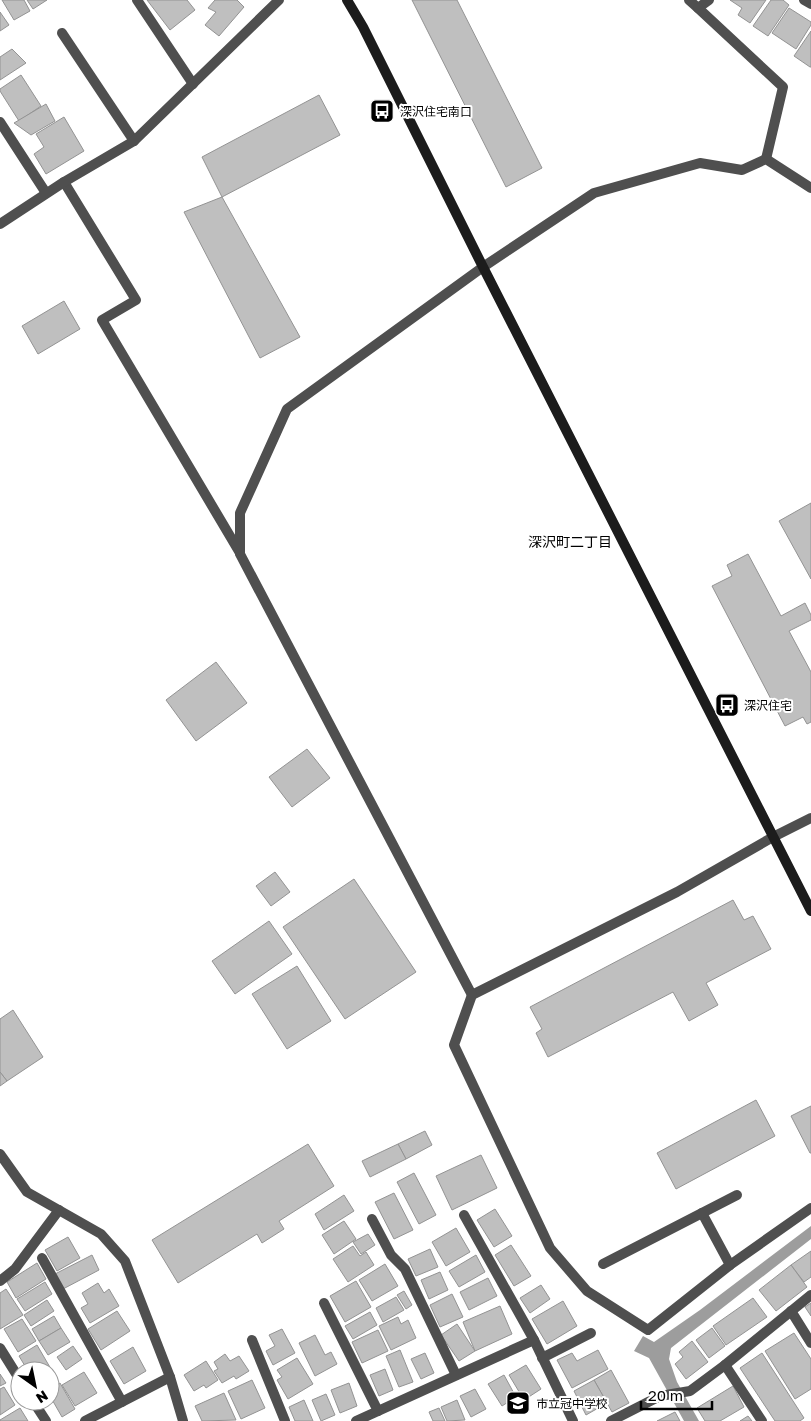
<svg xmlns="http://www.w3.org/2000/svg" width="811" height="1421" font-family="'Golos Text','Noto Sans JP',sans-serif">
  <rect width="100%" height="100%" fill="#fff"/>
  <!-- water -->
  <polygon fill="#9d9d9d" points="811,1226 811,1239 671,1348 669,1359 677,1382 699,1421 684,1421 649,1358 634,1351 643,1336 654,1342 700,1310"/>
  <!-- building -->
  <g fill="#bfbfbf" stroke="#939393">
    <polygon points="2,0 24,0 30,11 14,20"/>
    <polygon points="27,0 47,0 33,9"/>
    <polygon points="147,0 187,0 195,10 170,30"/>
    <polygon points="215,0 237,0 244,7 219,36 205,25 216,12 208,8"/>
    <polygon points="412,0 457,0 542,168 506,187"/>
    <polygon points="730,0 766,0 750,23 738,15 742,8"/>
    <polygon points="771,0 783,0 789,5 768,36 753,26"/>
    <polygon points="789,8 811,22 811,25 796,49 772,33"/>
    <polygon points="0,12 9,25 0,31"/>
    <polygon points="811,31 811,67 810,67 794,56"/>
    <polygon points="12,49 26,63 0,80 0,57"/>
    <polygon points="21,75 41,106 19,121 0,91 0,89"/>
    <polygon points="319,95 340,135 222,197 202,157"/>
    <polygon points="46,104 55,121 31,135 14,123"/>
    <polygon points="64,117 84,151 46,174 34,154 44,147 36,134"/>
    <polygon points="222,197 300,337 260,358 184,212"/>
    <polygon points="64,301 80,329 38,354 22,326"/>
    <polygon points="811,503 811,579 779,521"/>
    <polygon points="748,554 781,616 805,603 811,615 811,620 789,631 811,672 811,722 807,724 803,717 785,726 712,586 732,576 727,565"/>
    <polygon points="216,662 247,703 196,741 166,700"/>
    <polygon points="307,749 330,778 292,807 269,777"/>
    <polygon points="275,872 290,892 271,906 256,886"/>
    <polygon points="354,879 416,972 345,1019 283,927"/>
    <polygon points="733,900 744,920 753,916 771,949 706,983 718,1005 689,1021 673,992 548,1057 536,1033 542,1029 530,1007"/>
    <polygon points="269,921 292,954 235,994 212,961"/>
    <polygon points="297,966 331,1021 287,1049 252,994"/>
    <polygon points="13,1010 43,1057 7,1081 0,1072 0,1019"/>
    <polygon points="0,1072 7,1081 0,1086"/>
    <polygon points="756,1100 775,1136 676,1189 657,1153"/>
    <polygon points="811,1106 811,1153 810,1153 791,1116"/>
    <polygon points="425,1131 432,1145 406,1159 398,1144"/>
    <polygon points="308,1144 334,1186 279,1221 284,1229 262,1243 257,1234 178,1283 152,1240"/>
    <polygon points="398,1144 406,1159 370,1177 362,1161"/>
    <polygon points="481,1155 497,1188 452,1210 436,1176"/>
    <polygon points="414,1173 436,1215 419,1224 397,1182"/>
    <polygon points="394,1193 413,1230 394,1239 375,1202"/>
    <polygon points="344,1195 354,1211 324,1230 315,1214"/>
    <polygon points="495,1209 512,1236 494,1247 477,1220"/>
    <polygon points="344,1221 356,1239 334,1254 322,1235"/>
    <polygon points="456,1228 470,1252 446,1266 432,1242"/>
    <polygon points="368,1234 375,1245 361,1254 353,1242"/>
    <polygon points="68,1237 80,1258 57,1271 45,1250"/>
    <polygon points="511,1245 531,1276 514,1286 495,1255"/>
    <polygon points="353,1246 360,1256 366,1252 374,1265 348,1282 333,1259"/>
    <polygon points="430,1249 438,1267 416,1276 408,1259"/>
    <polygon points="811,1251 811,1277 804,1282 791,1265"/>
    <polygon points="92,1255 99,1270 63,1289 55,1274"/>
    <polygon points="476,1255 485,1272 459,1287 449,1271"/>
    <polygon points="37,1263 46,1279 16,1298 7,1282"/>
    <polygon points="385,1264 398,1286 372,1301 359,1280"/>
    <polygon points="791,1265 807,1287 776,1311 759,1290"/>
    <polygon points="440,1272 448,1290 429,1299 421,1280"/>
    <polygon points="488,1278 497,1296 469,1310 460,1292"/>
    <polygon points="356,1281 371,1307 345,1322 330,1296"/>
    <polygon points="45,1282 52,1294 25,1311 17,1299"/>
    <polygon points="98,1283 104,1293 109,1289 119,1306 90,1323 81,1308 88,1304 82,1293"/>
    <polygon points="541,1285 550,1299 530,1313 520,1298"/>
    <polygon points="6,1289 23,1315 0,1329 0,1293"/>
    <polygon points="404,1291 412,1305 406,1309 397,1295"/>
    <polygon points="452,1294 463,1317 440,1327 430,1305"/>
    <polygon points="396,1297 404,1310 383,1322 376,1308"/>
    <polygon points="753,1298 767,1317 726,1345 713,1326"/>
    <polygon points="47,1300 54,1311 31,1326 24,1315"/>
    <polygon points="563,1301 577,1326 547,1344 532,1319"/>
    <polygon points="811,1303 811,1316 805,1307"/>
    <polygon points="500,1306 512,1334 475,1351 463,1322"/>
    <polygon points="117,1311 130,1331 101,1350 88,1329"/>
    <polygon points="370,1312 377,1325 353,1339 345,1326"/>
    <polygon points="54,1316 61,1328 39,1341 32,1329"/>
    <polygon points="398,1317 401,1324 408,1320 416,1338 391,1350 379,1326"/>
    <polygon points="22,1319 36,1341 18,1352 4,1329"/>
    <polygon points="457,1324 475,1351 459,1361 441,1335"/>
    <polygon points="61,1328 70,1342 48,1355 39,1341"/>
    <polygon points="712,1328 725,1346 709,1358 696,1340"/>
    <polygon points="282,1329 295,1353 273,1365 266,1351 275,1346 269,1335"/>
    <polygon points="378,1330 388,1351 362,1363 352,1342"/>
    <polygon points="794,1333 811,1359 811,1389 795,1399 765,1351"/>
    <polygon points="315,1335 325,1355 331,1352 337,1364 315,1376 299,1343"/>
    <polygon points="692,1341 708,1362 686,1379 675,1364 683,1357 679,1352"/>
    <polygon points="37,1345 51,1369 47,1371 28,1371 19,1356"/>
    <polygon points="73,1346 82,1359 66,1370 57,1357"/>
    <polygon points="133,1347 146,1371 124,1384 110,1361"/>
    <polygon points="400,1350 413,1382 399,1387 386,1356"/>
    <polygon points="598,1350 608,1369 572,1388 557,1360 572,1353 577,1361"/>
    <polygon points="425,1353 434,1373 421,1379 411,1359"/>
    <polygon points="762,1353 804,1418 800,1421 775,1421 740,1368"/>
    <polygon points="225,1354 230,1361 239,1356 249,1371 236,1379 234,1376 222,1383 214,1371 218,1369 214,1362"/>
    <polygon points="297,1358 313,1384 288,1399 277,1380 282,1377 277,1370"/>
    <polygon points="206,1361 218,1380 206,1388 204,1385 194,1391 184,1375"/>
    <polygon points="526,1365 541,1389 524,1400 509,1375"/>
    <polygon points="385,1369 393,1390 379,1396 370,1375"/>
    <polygon points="611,1370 629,1403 612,1412 594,1380"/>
    <polygon points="50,1372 56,1382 50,1385"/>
    <polygon points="84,1372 97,1393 75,1406 62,1385"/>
    <polygon points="0,1374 6,1383 0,1386"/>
    <polygon points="504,1375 516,1397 502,1406 488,1384"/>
    <polygon points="252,1380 265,1408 241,1419 228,1391"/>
    <polygon points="594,1380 607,1403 586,1415 574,1391"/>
    <polygon points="60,1383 75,1409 62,1417 50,1396 50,1389"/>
    <polygon points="349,1383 357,1406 340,1413 331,1390"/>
    <polygon points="733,1386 744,1407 720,1421 705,1421 697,1408"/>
    <polygon points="4,1387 15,1405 0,1415 0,1389"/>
    <polygon points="475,1389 486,1409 471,1417 460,1396"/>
    <polygon points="224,1393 236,1420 202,1421 195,1406"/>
    <polygon points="326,1394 335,1415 321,1421 312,1400"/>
    <polygon points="304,1400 313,1421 295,1421 289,1407"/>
    <polygon points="457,1400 465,1420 447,1421 441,1407"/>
    <polygon points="20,1408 28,1421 0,1421 0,1420"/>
    <polygon points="439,1408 445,1421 433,1421 429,1412"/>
    <polygon points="675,1412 680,1421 657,1421"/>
    <polygon points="748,1416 752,1421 740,1421"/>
  </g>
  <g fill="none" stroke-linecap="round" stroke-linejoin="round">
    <!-- lane -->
    <g stroke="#4f4f4f" stroke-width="10">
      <polyline points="702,1213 730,1265"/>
      <polyline points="603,1264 737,1195"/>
      <polyline points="0,1281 15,1269 59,1210"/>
    </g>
    <!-- street -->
    <g stroke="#4f4f4f" stroke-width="10">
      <polyline points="137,0 193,84"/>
      <polyline points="689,0 698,8 709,0"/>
      <polyline points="804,0 811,4"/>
      <polyline points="698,8 783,87 766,159"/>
      <polyline points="62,33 134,141"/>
      <polyline points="0,122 46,193"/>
      <polyline points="64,182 136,300 102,320 240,553"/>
      <polyline points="0,224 64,182 134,141 279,0"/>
      <polyline points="811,818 773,837 677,892 472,995 454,1045 550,1248 587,1291 648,1330 730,1265 811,1208"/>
      <polyline points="472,995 240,554 240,513 287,409 483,267 594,193 700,163 742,170 766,159 811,188"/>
      <polyline points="0,1154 27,1192 101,1234 125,1261 170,1377 183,1421"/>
      <polyline points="464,1215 534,1340 573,1421"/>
      <polyline points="372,1219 391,1255 405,1269 456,1375"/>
      <polyline points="42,1258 122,1402"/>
      <polyline points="324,1303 378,1411"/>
      <polyline points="791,1311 811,1343"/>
      <polyline points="252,1340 285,1421"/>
      <polyline points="0,1348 20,1380"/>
      <polyline points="542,1358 591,1333"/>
      <polyline points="725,1365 762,1421"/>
      <polyline points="33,1401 46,1421"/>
      <polyline points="85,1421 170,1377"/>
      <polyline points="356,1421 534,1340"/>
      <polyline points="611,1421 660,1396 690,1391 725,1365 811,1295"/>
    </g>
    <!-- secondary -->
    <polyline stroke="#1c1c1c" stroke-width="10" points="347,0 363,27 483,267 811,911"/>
  </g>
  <!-- icons -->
  <defs>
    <g id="bus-square" transform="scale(1.25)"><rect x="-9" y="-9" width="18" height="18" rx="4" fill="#000" stroke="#fff"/><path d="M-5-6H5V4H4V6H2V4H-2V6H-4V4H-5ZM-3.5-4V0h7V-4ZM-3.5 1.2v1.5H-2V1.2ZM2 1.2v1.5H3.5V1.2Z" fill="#fff"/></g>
    <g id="school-square" transform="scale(1.25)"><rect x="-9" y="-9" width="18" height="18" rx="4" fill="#000" stroke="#fff"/><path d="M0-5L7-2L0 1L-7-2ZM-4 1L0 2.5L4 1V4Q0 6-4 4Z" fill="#fff"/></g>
  </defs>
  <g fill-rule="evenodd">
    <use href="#bus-square" x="382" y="111"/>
    <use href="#bus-square" x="727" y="705"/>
    <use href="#school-square" x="518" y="1403"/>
  </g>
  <g text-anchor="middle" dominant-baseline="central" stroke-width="4" stroke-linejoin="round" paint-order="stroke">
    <!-- poi labels -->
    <g font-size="12" fill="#000" stroke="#fff" text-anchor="start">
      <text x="400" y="111">深沢住宅南口</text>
      <text x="744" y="705">深沢住宅</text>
      <text x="536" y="1403">市立冠中学校</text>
    </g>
    <!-- neighbourhood labels -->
    <g font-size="14" fill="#000" stroke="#fff">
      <text x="570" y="541">深沢町二丁目</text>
    </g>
  </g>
  <!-- north arrow -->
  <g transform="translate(35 1386) rotate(147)"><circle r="24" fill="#ffffff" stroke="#999999"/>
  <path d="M0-4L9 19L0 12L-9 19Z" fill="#000000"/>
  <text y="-8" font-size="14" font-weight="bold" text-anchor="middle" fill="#000000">N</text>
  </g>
  <!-- scale -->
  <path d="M641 1401v8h71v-8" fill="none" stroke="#000000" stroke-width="2.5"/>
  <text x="648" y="1401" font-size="15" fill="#000000" stroke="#ffffff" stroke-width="4" paint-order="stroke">20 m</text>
</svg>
